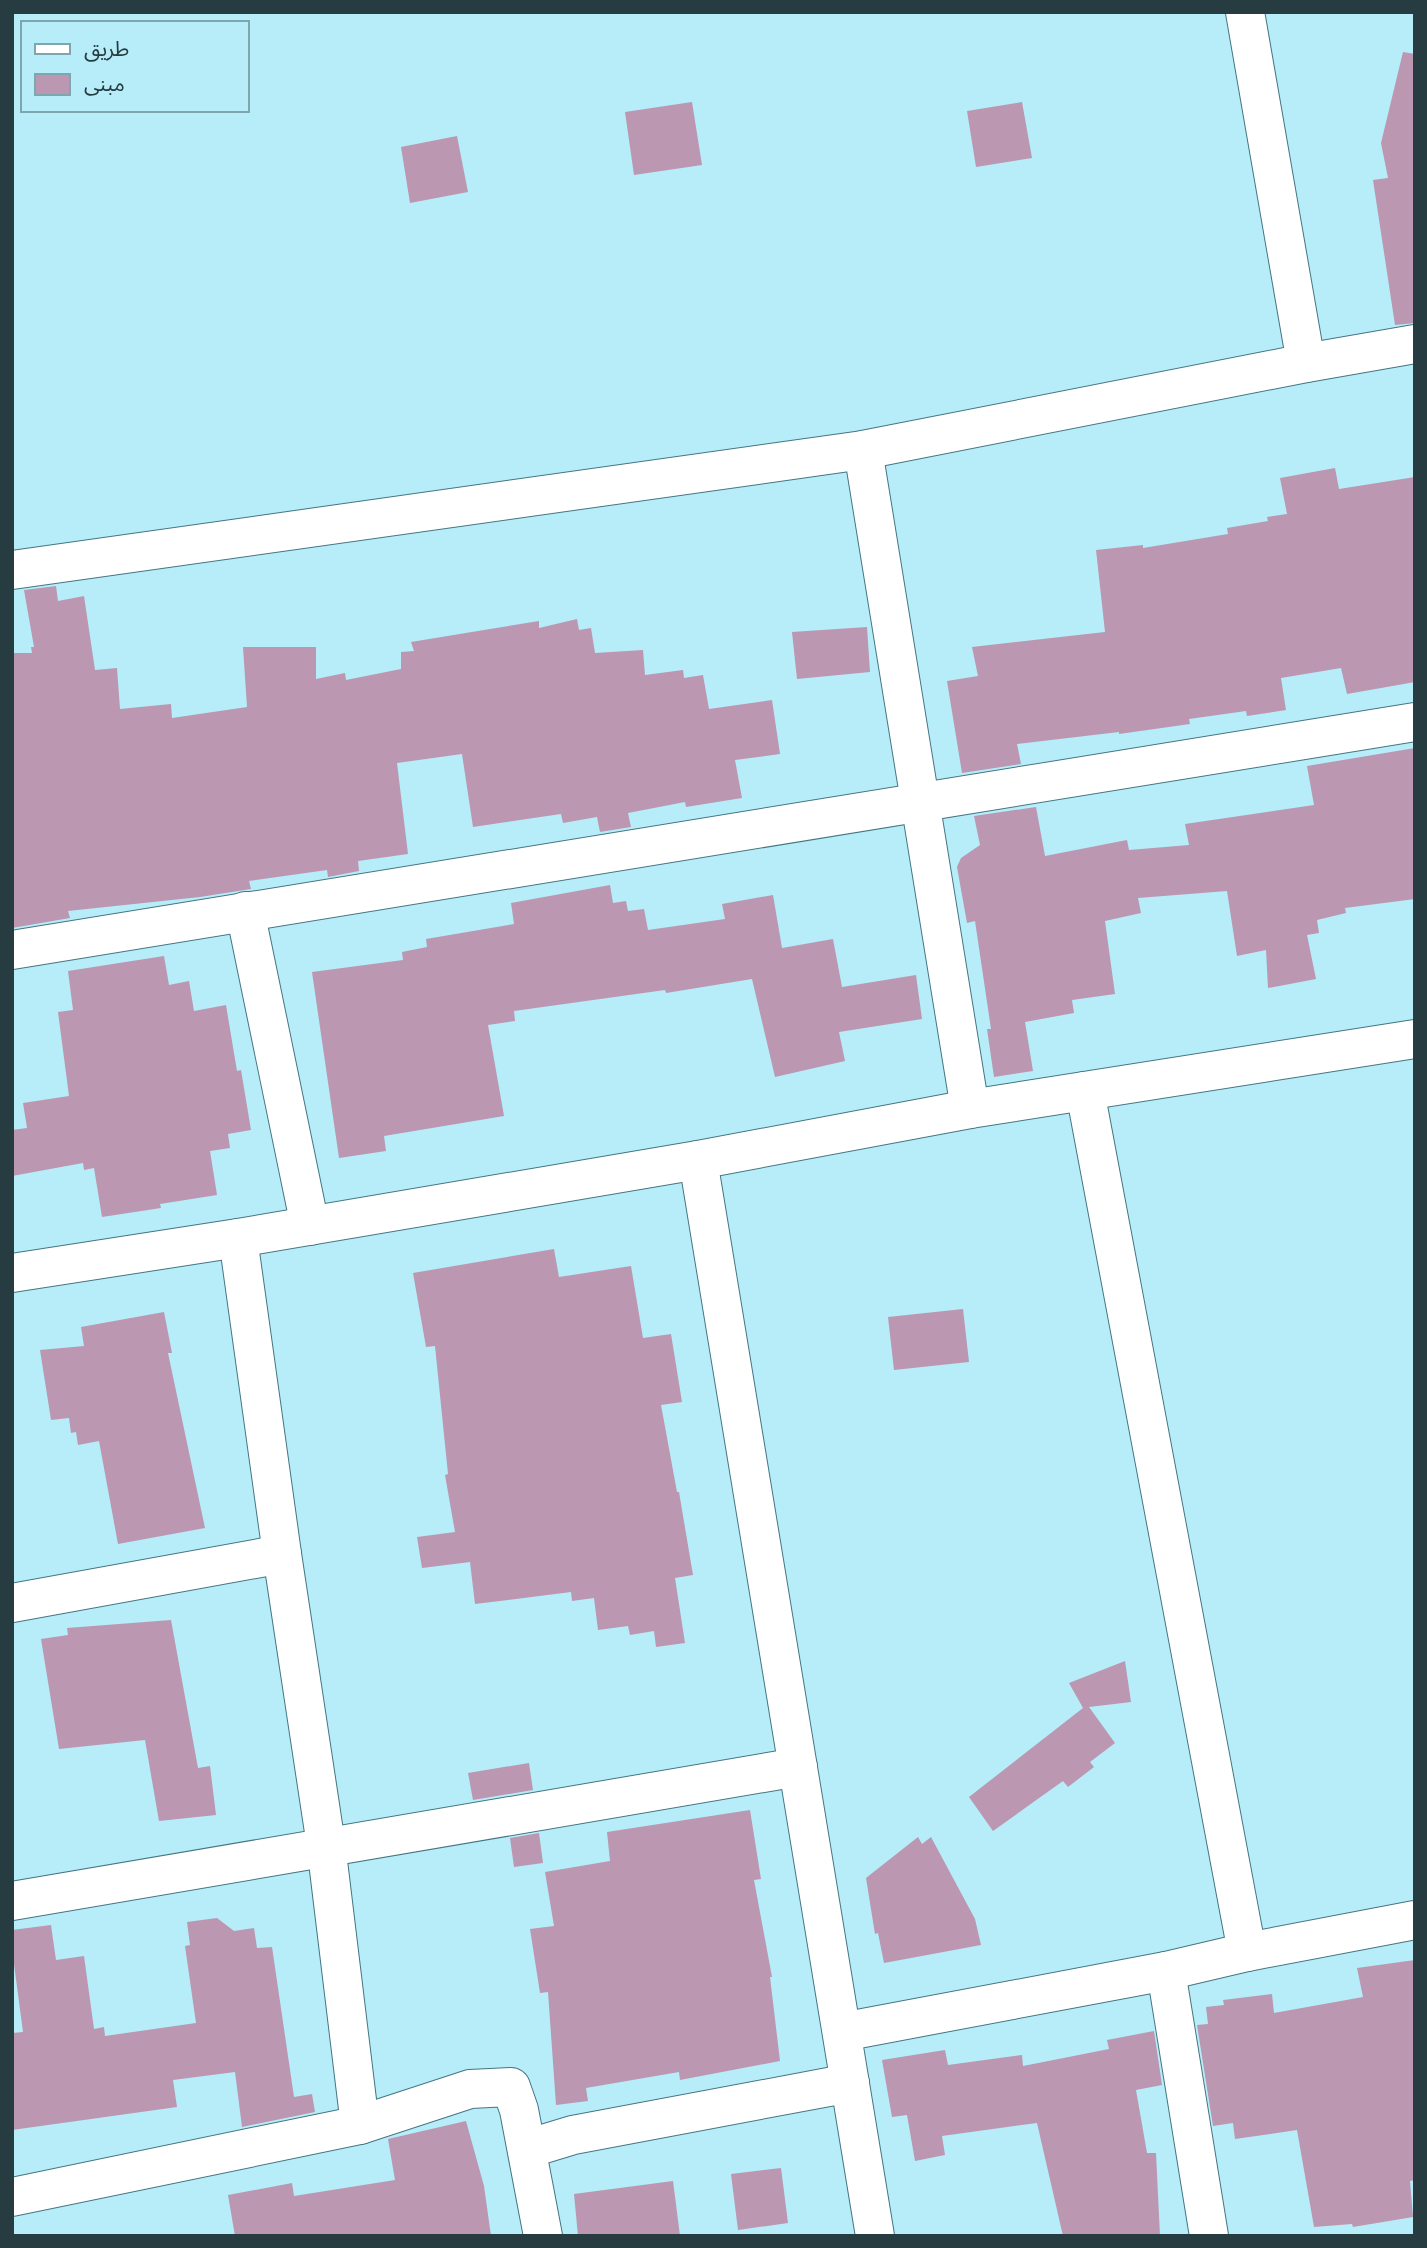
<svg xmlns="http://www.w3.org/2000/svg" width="1427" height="2248" font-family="'Playfair Display','Noto Sans Arabic',serif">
  <rect width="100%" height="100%" fill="#b7ecf9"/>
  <!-- building -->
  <g fill="#bb97b2">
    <polygon points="1403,52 1415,54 1415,323 1395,325 1373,180 1388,178 1381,143"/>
    <polygon points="692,102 702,165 634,175 625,112"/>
    <polygon points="1022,102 1032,158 976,167 967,111"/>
    <polygon points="457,136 468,192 410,203 401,147"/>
    <polygon points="1335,468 1339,489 1415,477 1415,682 1347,694 1341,668 1281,678 1286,710 1247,716 1246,711 1189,719 1190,724 1119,734 1119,732 1017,744 1021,764 962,773 947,681 978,676 972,647 1105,632 1096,550 1143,545 1143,548 1228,534 1227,528 1268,521 1267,517 1287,514 1280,478"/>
    <polygon points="56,586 58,601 84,596 95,670 117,668 120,709 171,704 172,718 247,707 243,647 316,647 316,679 345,673 346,680 401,669 401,652 414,651 411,642 539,621 539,628 577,619 579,630 591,628 595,653 643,650 645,675 683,670 684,678 703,675 709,709 772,700 780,754 735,760 742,798 686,807 685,802 628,813 631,827 600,832 597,817 563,823 561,814 473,827 462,754 397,763 408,854 358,861 359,871 328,877 327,870 249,881 251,889 200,897 68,911 70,918 12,928 12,653 32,653 31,647 34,647 24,590"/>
    <polygon points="867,627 870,672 797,679 792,632"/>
    <polygon points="1415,748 1415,899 1345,908 1346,913 1317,920 1319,933 1307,935 1316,979 1268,988 1266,950 1237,956 1227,891 1138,898 1141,913 1105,921 1115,994 1072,1000 1074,1013 1025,1022 1033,1071 994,1077 987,1029 991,1029 975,921 967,923 957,867 961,858 980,845 974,816 1036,807 1045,856 1127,840 1129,850 1189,845 1185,824 1314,805 1307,766"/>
    <polygon points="610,885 613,903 626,901 628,911 644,909 648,930 725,919 722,904 773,895 782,948 833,939 842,987 916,975 922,1019 839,1032 845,1061 775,1077 752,979 666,993 665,990 514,1011 515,1021 488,1025 504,1116 384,1136 386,1151 339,1158 312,972 403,960 402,952 427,947 426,939 514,924 511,903"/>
    <polygon points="164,956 169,985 189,981 194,1011 226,1005 237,1071 241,1070 251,1130 228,1134 230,1148 210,1151 217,1195 160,1204 161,1208 102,1217 94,1168 84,1170 83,1163 12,1176 12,1130 27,1128 23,1103 69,1096 58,1012 73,1010 68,971"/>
    <polygon points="554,1249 559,1277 631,1266 643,1338 671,1334 682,1402 661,1405 677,1492 679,1492 693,1575 675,1578 685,1643 656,1647 654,1631 630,1635 628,1626 598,1630 594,1598 572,1601 571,1592 475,1604 470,1562 422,1568 417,1537 455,1532 445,1475 448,1474 435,1346 426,1347 413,1273"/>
    <polygon points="963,1309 969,1362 894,1370 888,1317"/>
    <polygon points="164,1312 172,1353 168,1353 205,1528 118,1544 99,1441 78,1445 76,1432 71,1433 69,1418 51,1420 40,1350 84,1346 81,1327"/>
    <polygon points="171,1620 198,1768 210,1766 216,1815 159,1821 145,1740 59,1749 41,1639 68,1635 67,1628"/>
    <polygon points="1125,1661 1131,1702 1089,1707 1115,1743 1090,1762 1094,1767 1068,1787 1063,1781 993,1831 969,1797 1083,1708 1069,1683"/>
    <polygon points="529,1763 533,1790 473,1800 468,1773"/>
    <polygon points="750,1810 761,1879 754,1880 772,1977 770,1977 780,2061 680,2080 679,2072 586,2088 588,2101 556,2105 548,1992 540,1993 530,1929 554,1926 545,1872 610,1861 607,1832"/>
    <polygon points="539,1833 543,1863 514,1867 510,1838"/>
    <polygon points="918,1837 922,1844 931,1837 975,1919 981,1945 884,1963 878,1933 875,1934 866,1878"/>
    <polygon points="217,1918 234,1931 254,1928 257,1948 272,1947 294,2097 312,2094 315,2112 242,2127 235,2072 173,2080 177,2107 12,2130 12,2033 23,2032 12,1949 12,1930 51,1925 56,1960 84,1956 94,2029 104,2027 105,2036 196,2023 185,1946 190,1945 187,1922"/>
    <polygon points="1415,1960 1415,2180 1410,2181 1413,2217 1353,2227 1352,2224 1314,2227 1297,2130 1235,2139 1233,2123 1213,2126 1197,2025 1208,2024 1206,2007 1224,2005 1223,2000 1272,1994 1274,2013 1363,1997 1357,1968"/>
    <polygon points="1154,2031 1162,2085 1136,2090 1147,2153 1156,2153 1160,2236 1063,2236 1037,2123 942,2136 945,2155 915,2161 907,2115 892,2117 882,2060 945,2050 948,2065 1022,2055 1023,2066 1109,2049 1107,2040"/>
    <polygon points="466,2121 484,2186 491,2236 235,2236 228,2195 292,2183 294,2196 395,2180 388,2139"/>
    <polygon points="781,2168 788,2223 738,2230 731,2174"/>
    <polygon points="673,2181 680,2236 578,2236 574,2194"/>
  </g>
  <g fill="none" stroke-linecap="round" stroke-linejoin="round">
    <!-- minor casing -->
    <g stroke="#447682" stroke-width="40">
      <g id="minor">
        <polyline points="1245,12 1306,363"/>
        <polyline points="863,450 970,1109"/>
        <polyline points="12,570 863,450 1306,363 1415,344"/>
        <polyline points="245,911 310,1226"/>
        <polyline points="12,950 1415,722"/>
        <polyline points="1085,1091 1247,1952"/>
        <polyline points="698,1160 875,2236"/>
        <polyline points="238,1238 282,1554 326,1845 360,2125"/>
        <polyline points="12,1273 238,1238 698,1160 970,1109 1415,1039"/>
        <polyline points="12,1603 282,1554"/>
        <polyline points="12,1901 798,1767"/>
        <polyline points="1166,1971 1209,2236"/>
        <polyline points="842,2032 1166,1971 1247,1952 1415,1920"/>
        <polyline points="527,2149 573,2135 850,2083"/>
        <polyline points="12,2197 360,2125 470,2089 511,2087 519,2110 543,2236"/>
      </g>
    </g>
    <!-- minor -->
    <use href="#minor" stroke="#fff" stroke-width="38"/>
  </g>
  <!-- border -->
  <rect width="1427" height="2248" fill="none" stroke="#263c41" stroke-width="28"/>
  <!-- legend -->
  <rect x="21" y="21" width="228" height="91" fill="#b7ecf9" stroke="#7da6af" stroke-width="2"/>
  <rect x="35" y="44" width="35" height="10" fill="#ffffff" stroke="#7da6af" stroke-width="2"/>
  <text x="84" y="56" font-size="21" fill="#263c41">طريق</text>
  <rect x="35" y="74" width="35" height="21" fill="#bb97b2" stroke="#7da6af" stroke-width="2"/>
  <text x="84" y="91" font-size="21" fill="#263c41">مبنى</text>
</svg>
